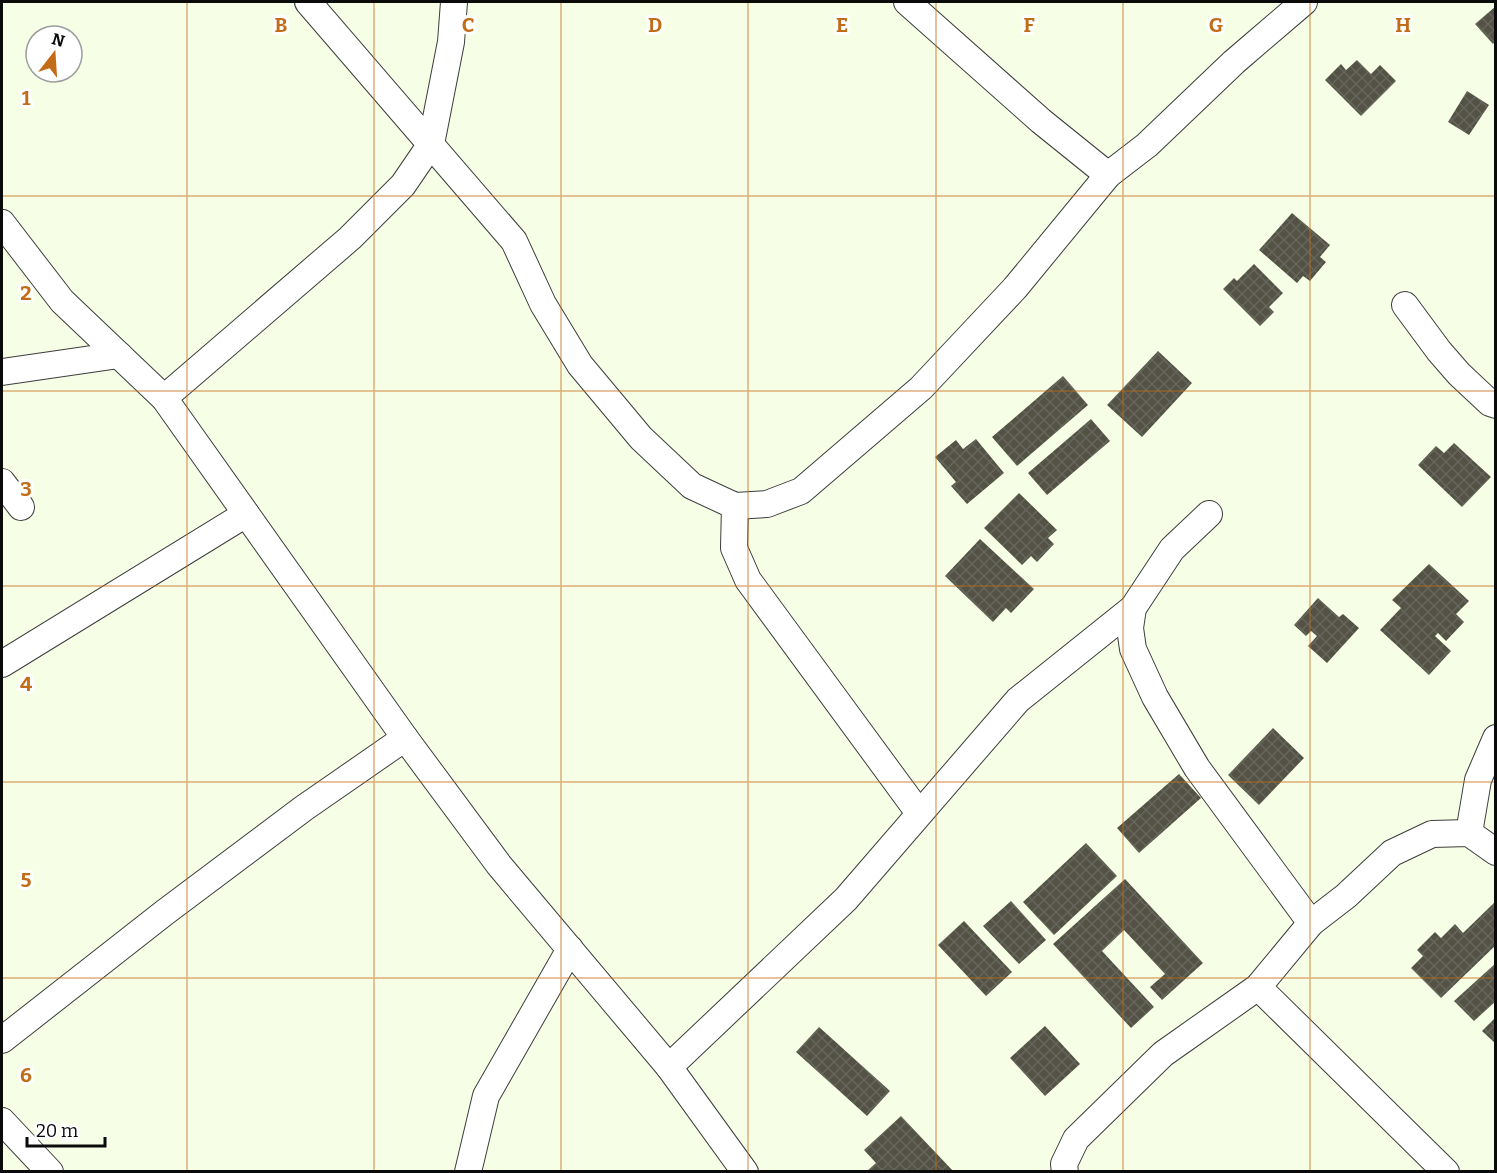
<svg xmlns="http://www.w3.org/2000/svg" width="1497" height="1173" font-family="Bitter,serif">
  <defs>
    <pattern id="building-cross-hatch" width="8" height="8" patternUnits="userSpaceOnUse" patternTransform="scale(1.5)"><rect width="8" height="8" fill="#535245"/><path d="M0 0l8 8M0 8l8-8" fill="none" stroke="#67665c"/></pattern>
  </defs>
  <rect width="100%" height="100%" fill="#f6ffe6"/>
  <!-- building -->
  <g fill="url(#building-cross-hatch)">
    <polygon points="1496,6 1496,41 1493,44 1475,24"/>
    <polygon points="1357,60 1371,74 1380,65 1396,81 1361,116 1325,80 1341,64 1346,70"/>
    <polygon points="1467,91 1489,105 1469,135 1448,122"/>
    <polygon points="1292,213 1330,245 1320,257 1326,262 1310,281 1303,276 1297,283 1259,250"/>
    <polygon points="1254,264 1283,293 1269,307 1274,312 1260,326 1223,289 1234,278 1237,281"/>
    <polygon points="1158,351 1192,383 1142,437 1107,405"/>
    <polygon points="1063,376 1088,405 1017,466 992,437"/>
    <polygon points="1091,419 1110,441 1047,495 1028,473"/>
    <polygon points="976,439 1004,473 967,504 951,486 956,482 935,457 956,440 963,449"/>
    <polygon points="1454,443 1491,477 1462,507 1418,465 1436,446 1444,453"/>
    <polygon points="1019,493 1057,530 1048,538 1054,544 1037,562 1031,556 1022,565 984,528"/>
    <polygon points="980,539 1034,589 1011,613 1006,608 993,622 945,576"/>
    <polygon points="1429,564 1469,601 1456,614 1464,622 1446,641 1438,633 1435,636 1451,651 1429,675 1380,630 1401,608 1392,600"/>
    <polygon points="1318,598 1339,617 1343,614 1359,628 1327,663 1308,646 1317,636 1311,631 1306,636 1294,625"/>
    <polygon points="1273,728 1304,758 1259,805 1228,775"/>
    <polygon points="1179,774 1201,798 1139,853 1117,828"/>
    <polygon points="1086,843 1117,876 1054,935 1023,902"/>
    <polygon points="1125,879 1203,963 1162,1000 1150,987 1165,974 1124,930 1102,951 1154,1007 1131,1028 1053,944"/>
    <polygon points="1011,901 1046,940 1019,964 983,926"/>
    <polygon points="1496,901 1496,945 1441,998 1411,968 1423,956 1417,950 1435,932 1441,938 1455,924 1463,933"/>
    <polygon points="964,921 1012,972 986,996 938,945"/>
    <polygon points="1496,963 1496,1001 1474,1021 1454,1001"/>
    <polygon points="1496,1017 1496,1044 1482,1031"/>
    <polygon points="1045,1026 1080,1064 1045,1096 1010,1058"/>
    <polygon points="819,1027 890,1091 867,1116 796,1052"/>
    <polygon points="901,1116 954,1172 866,1172 876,1163 864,1150"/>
  </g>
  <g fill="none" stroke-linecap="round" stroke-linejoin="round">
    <!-- street casing -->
    <g stroke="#3d3d3d" stroke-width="28">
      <g id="street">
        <polyline points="308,2 514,241 543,304 580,365 641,438 692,486 735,506 767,504 801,491 921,388 1015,288 1108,175 1147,145 1234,62 1304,2"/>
        <polyline points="907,2 1041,121 1108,175"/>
        <polyline points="2,223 62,301 164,398 405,738 499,865 669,1067 745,1172"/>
        <polyline points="1405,305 1439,351 1459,374 1490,403 1496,405"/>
        <polyline points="2,372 119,355"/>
        <polyline points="164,398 350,238 403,185 431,144 451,42 454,2"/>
        <polyline points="2,482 21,507"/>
        <polyline points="735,506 734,548 748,580 919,813"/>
        <polyline points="1209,514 1172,549 1133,608 1130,628 1133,649 1155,697 1197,768 1311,923"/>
        <polyline points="2,664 246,514"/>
        <polyline points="1469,833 1478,780 1496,738"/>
        <polyline points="1258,987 1446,1172"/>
        <polyline points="2,1040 164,913 304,808 405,738"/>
        <polyline points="669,1067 846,899 1018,700 1133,608"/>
        <polyline points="2,1121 50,1172"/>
        <polyline points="468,1172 486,1096 570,949"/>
        <polyline points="1065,1172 1064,1164 1076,1139 1163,1054 1258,987 1311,923 1346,896 1392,853 1432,834 1469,833 1496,852"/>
      </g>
    </g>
    <!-- street -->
    <use href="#street" stroke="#fff" stroke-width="26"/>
  </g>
  <!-- grid -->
  <path fill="none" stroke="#c36c18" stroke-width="1.5" stroke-opacity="0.55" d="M187 2V1172M374 2V1172M561 2V1172M748 2V1172M936 2V1172M1123 2V1172M1310 2V1172M2 196H1496M2 391H1496M2 586H1496M2 782H1496M2 978H1496"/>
  <g font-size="20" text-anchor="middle" font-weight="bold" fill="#c36c18" stroke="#fff" stroke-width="6" stroke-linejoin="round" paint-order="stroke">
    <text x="281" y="32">B</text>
    <text x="468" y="32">C</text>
    <text x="655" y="32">D</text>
    <text x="842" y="32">E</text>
    <text x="1029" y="32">F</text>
    <text x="1216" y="32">G</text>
    <text x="1403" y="32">H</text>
    <text x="26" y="105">1</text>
    <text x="26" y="300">2</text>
    <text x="26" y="496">3</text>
    <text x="26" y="691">4</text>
    <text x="26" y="887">5</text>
    <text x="26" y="1082">6</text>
  </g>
  <!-- border -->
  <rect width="1497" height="1173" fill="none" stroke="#0a0a0a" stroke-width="6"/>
  <!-- north arrow -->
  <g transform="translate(54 54) rotate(17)"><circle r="28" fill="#ffffff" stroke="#9d9d9d" stroke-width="1.5"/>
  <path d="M0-4.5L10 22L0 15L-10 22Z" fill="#c36c18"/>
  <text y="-9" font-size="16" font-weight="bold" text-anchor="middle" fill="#0a0a0a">N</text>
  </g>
  <!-- scale -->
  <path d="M27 1137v9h78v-9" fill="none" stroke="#0a0a0a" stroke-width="3"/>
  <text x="36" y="1137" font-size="18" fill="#0a0a0a" stroke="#ffffff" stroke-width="4.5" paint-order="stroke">20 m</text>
</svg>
